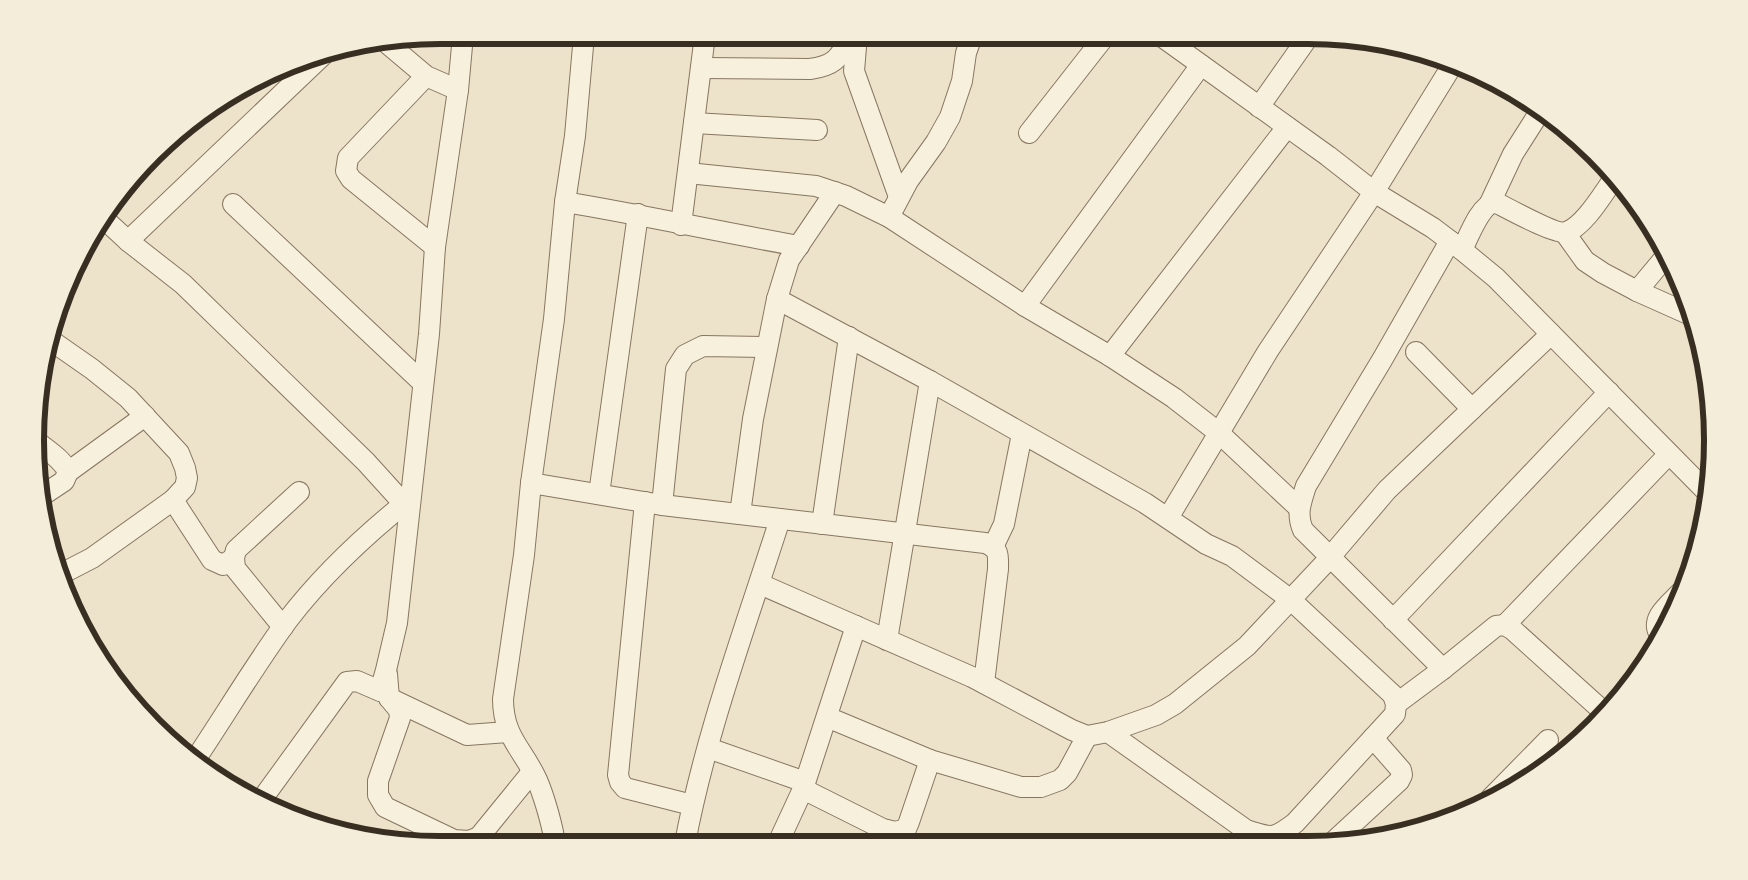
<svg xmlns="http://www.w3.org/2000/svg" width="1748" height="880" font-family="'Source Serif 4',serif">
  <rect width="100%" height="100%" fill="#ece3ca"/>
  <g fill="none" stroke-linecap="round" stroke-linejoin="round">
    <!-- minor casing -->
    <g stroke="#877660" stroke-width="22">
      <g id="minor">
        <polyline points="857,35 854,71 899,197"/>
        <polyline points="1161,36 1328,156 1374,192 1433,228 1462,250 1496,278 1708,493"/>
        <polyline points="388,44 426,76 458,90"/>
        <path d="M701 68 810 69C837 65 839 57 852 35"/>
        <polyline points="426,76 348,158 346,171 351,179 435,247"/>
        <polyline points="1259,107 1309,36"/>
        <polyline points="694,123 817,130"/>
        <polyline points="1029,133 1105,36"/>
        <polyline points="688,173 816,186 846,196 889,217 1025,306 1110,356 1174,398 1219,433 1299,508"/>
        <path d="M565 202C643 215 720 232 799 246"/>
        <polyline points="1490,203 1513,154 1541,110"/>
        <polyline points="233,204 423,383"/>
        <polyline points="102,217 128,241 183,284 366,462 404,504"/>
        <polyline points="889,217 908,181 936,142 950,117 962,81 966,53 971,39 975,36"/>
        <polyline points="681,225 705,35"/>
        <polyline points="1565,233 1585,261 1603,273 1637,291 1693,316"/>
        <polyline points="128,241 324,54"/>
        <path d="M1462 250C1469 236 1480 205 1495 202 1507 208 1556 235 1566 232 1584 227 1604 192 1615 177"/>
        <polyline points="1637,291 1667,255"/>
        <path d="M777 299 930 381 1145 503 1206 544 1232 556 1291 600 1393 695 1396 704 1395 714 1295 823C1272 840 1273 838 1246 830L1108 732"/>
        <polyline points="1025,306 1201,65"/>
        <polyline points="49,339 92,369 128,398 179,453 185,468 187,478 185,487 173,500 92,558 63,573"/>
        <polyline points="1416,352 1472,409"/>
        <polyline points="1110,356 1287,127"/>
        <polyline points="68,472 145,416"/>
        <path d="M531 483 662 505 985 543C1000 549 998 555 998 569L984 683"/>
        <polyline points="599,494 638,214"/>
        <path d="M40 497 64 481 68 472C63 460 50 452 40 444"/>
        <polyline points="173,500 212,560 223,565 234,558"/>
        <polyline points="645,502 618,775 620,782 625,788 692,805"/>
        <polyline points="662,505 676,369 685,355 703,346 767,347"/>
        <polyline points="740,514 753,419 777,299 789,260 835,192"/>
        <polyline points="1168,518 1268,351 1374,192 1453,64"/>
        <polyline points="822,524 849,337"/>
        <polyline points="993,547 1004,524 1022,434"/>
        <polyline points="760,584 972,677 1072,730 1087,736 1108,732 1156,715 1175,704 1247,646 1325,563 1387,490 1551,334"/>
        <polyline points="1393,620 1609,392"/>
        <polyline points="1505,625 1669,454"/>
        <polyline points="283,627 235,568 234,558 236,550 299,492"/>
        <path d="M1660 635C1649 618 1670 604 1681 592"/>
        <polyline points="887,640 930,381"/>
        <path d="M1443 669 1303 530C1296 514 1301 502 1306 486L1382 360 1450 241"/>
        <polyline points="387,674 389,698 399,710 400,718 378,781 378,795 385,807 454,840 469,841 479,837 532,772"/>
        <polyline points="389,698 467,735 508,732"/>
        <polyline points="1396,704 1443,669 1496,626 1505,625 1513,630 1605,713"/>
        <polyline points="827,717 930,760 1021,787 1041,787 1060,780 1067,773 1087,736"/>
        <polyline points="708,748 805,782"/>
        <path d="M197 757C227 712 255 665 287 621 322 575 365 535 410 499"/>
        <polyline points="803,789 883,829 895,832 906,829 909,822 930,760"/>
        <polyline points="1491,798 1548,740"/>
        <polyline points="260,802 347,682 357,681 380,691 386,670 397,623 429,334 435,247 458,90 463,35"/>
        <polyline points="1333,842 1399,781 1402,775 1401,770 1373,738"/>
        <path d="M685 843C706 732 746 626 780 519"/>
        <polyline points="778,843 803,789 856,626"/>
        <path d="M555 844C553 827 544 796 537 780 523 749 503 737 503 699L524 555 531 483 554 319 565 202 575 136 584 35"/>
      </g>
    </g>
    <!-- minor -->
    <use href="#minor" stroke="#f7f0dd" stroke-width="20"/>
  </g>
  <!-- crop -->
  <path d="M0 0H1748V880H0ZM440 44H1308A396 396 0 0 1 1704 440V440A396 396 0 0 1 1308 836H440A396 396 0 0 1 44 440V440A396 396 0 0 1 440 44Z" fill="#f4edda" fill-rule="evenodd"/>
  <path fill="none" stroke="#392e22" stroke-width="6" d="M440 44H1308A396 396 0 0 1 1704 440V440A396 396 0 0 1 1308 836H440A396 396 0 0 1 44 440V440A396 396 0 0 1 440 44Z"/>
</svg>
